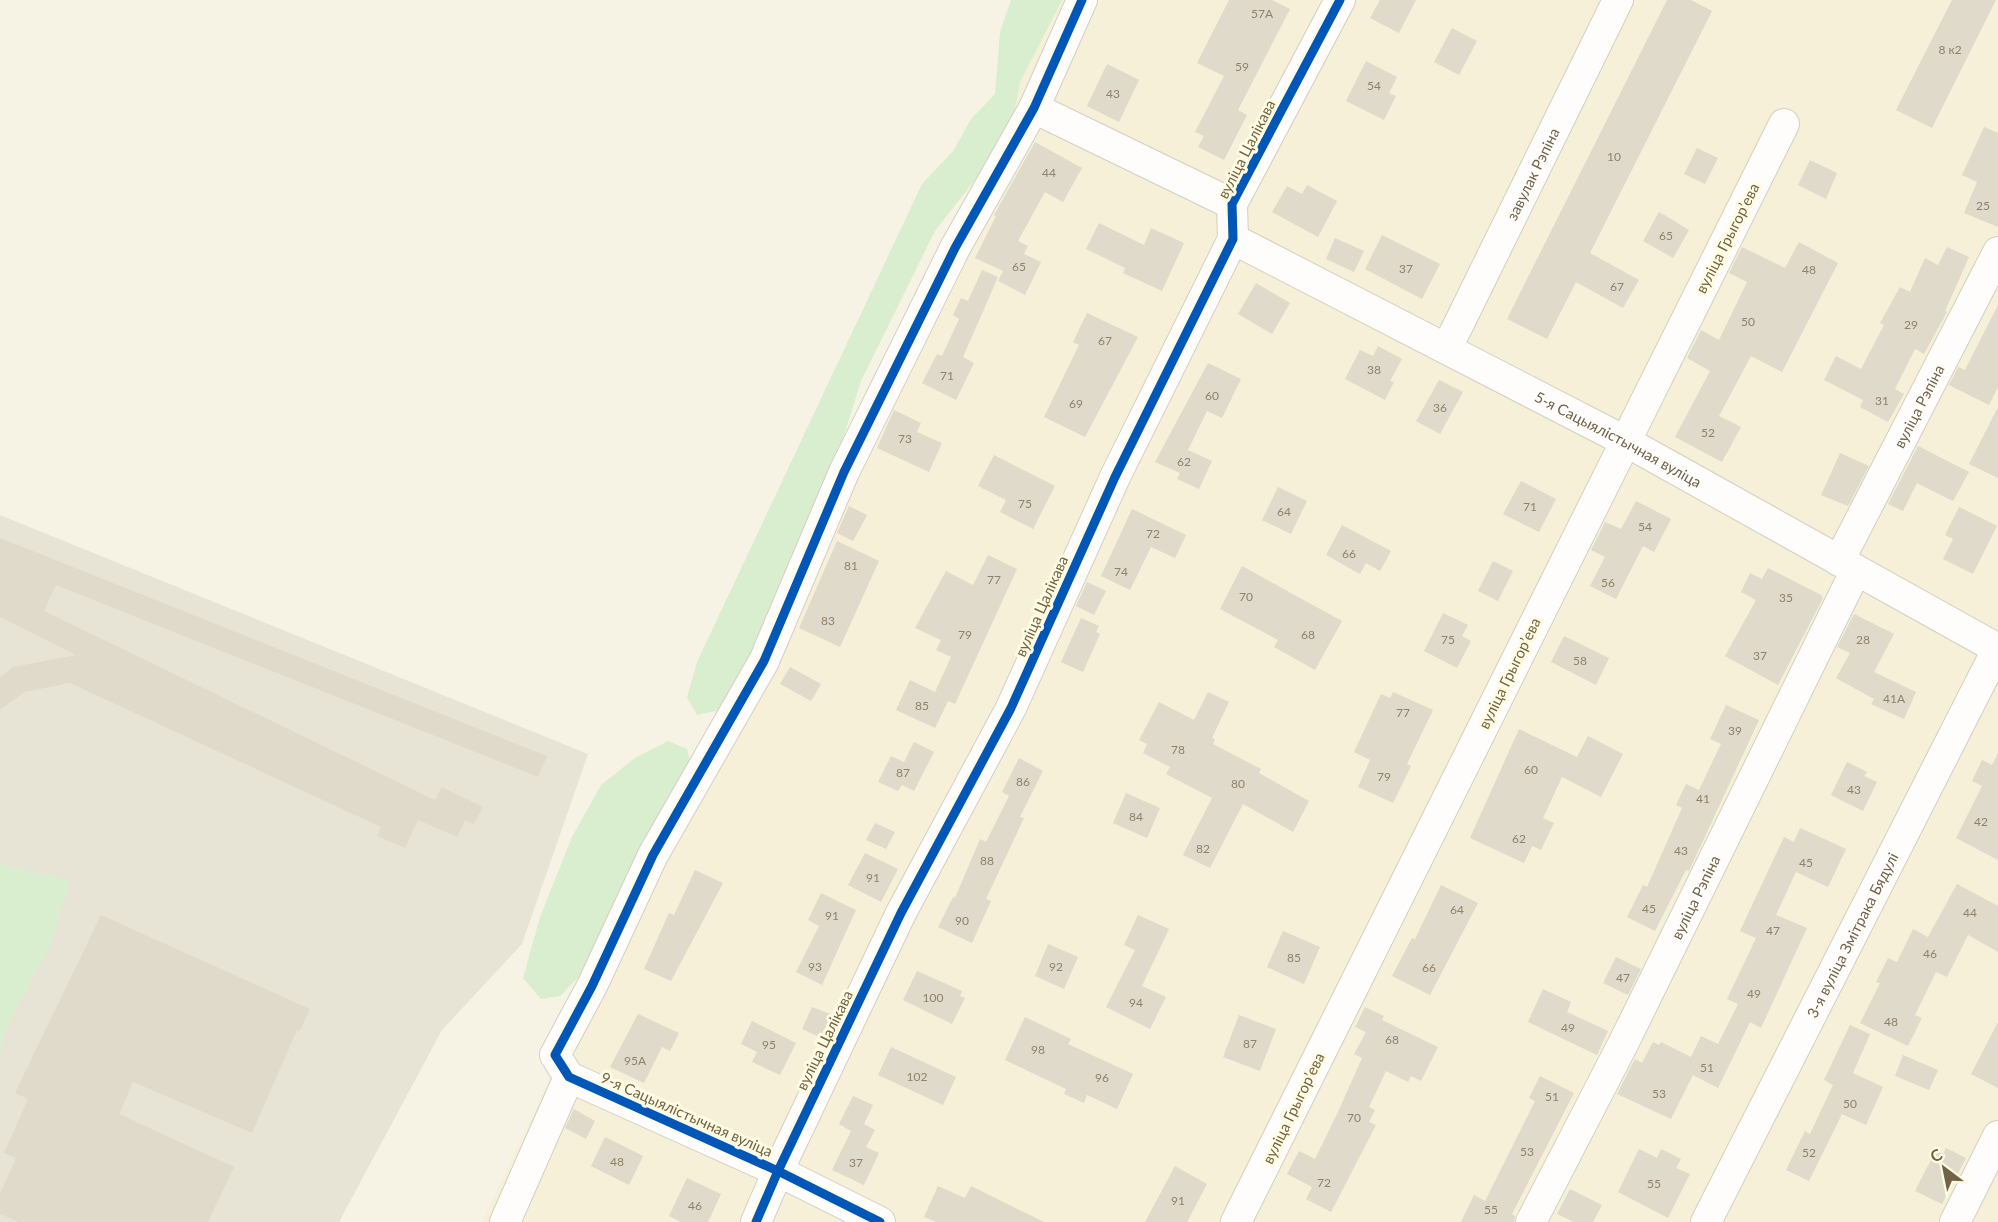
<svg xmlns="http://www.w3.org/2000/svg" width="1998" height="1222" font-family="Lato,sans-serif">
  <rect width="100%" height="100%" fill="#f6f3e4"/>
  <!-- residential -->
  <polygon fill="#f5f0d7" points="1056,0 1998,0 1998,1222 482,1222 887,371"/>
  <!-- industrial -->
  <polygon fill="#e8e4d5" points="0,515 588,754 522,944 442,1030 339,1222 0,1222"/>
  <!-- green -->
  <g fill="#d9eece">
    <polygon points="1011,0 1062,0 1020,82 1013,120 985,167 935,231 861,381 843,439 771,627 720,710 697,715 687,697 697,662 922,184 953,151 971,119 995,94 1000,32"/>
    <polygon points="668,741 687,749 691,767 581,975 560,996 541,999 523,978 540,917 572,837 601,785 635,758"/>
    <polygon points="0,864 70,880 52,941 5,1030 0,1054"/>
  </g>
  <!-- building -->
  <g fill="#dfdaca">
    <polygon points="1229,0 1272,0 1290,9 1238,110 1247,115 1224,160 1198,147 1204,136 1195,132 1224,76 1197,63"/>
    <polygon points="1380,0 1416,0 1399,33 1370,18"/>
    <polygon points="1667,0 1691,0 1712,11 1590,253 1639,280 1623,308 1576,282 1547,339 1507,319"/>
    <polygon points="1952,0 1996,0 1932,128 1896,110"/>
    <polygon points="1452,28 1477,41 1459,75 1434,62"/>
    <polygon points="1366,61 1397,77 1389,93 1396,96 1384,120 1346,101"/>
    <polygon points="1107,64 1139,80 1119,122 1087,106"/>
    <polygon points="1984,127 1998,133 1998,227 1964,213 1977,182 1962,175"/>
    <polygon points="1035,142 1082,168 1063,202 1045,192 1018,241 1028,246 1024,254 1041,262 1025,295 998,281 1003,271 975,258 996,216 994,215"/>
    <polygon points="1697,148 1718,158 1705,184 1684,174"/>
    <polygon points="1810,160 1837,173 1826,199 1798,185"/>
    <polygon points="1307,185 1337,201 1318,237 1272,212 1287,186 1302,194"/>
    <polygon points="1659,212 1689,230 1673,258 1643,241"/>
    <polygon points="1099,223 1144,245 1151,228 1184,243 1162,291 1123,273 1125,268 1086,249"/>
    <polygon points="1382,235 1440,264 1422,299 1365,269"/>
    <polygon points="1335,238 1364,251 1354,272 1326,259"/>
    <polygon points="1799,242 1838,263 1782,372 1751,356 1719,416 1741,427 1722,462 1675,437 1710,371 1687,358 1701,330 1719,340 1747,282 1729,273 1742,247 1785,268"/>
    <polygon points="1947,247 1969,257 1945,311 1947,312 1924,354 1915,349 1895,389 1904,394 1888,422 1860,407 1863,400 1824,380 1836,356 1861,369 1884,325 1880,323 1900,287 1910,292 1925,258 1938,265"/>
    <polygon points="982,270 998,277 963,357 974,363 956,400 922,383 937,354 942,356 959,319 953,315 961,298 968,301"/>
    <polygon points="1256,283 1290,303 1272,334 1238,314"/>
    <polygon points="1998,305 1998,387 1989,405 1949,385 1958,367 1965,370"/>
    <polygon points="1087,313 1138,337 1085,437 1044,417 1079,345 1073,342"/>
    <polygon points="1378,346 1402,359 1390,381 1394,382 1385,400 1345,379 1360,350 1373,356"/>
    <polygon points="1208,363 1241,379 1222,418 1207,411 1188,450 1212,461 1199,489 1177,479 1180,473 1155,462"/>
    <polygon points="1439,380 1463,392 1440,434 1416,421"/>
    <polygon points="1998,407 1998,478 1969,464"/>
    <polygon points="894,410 921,423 917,432 942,443 929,472 877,448"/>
    <polygon points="1918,446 1969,472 1953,501 1917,483 1903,511 1888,504"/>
    <polygon points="1840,453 1869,466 1848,506 1821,495"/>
    <polygon points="994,455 1055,486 1033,529 1000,512 1006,500 978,486"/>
    <polygon points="1521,481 1556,499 1539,532 1503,514"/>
    <polygon points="1278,487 1307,501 1291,534 1262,520"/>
    <polygon points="1636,501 1671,519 1654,552 1643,546 1616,599 1590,586 1605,557 1591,550 1605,522 1621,529"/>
    <polygon points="849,506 867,515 853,541 837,533"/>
    <polygon points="1959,507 1997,526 1973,574 1943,559 1953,539 1945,535"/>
    <polygon points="1132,509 1186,535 1175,558 1151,547 1130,590 1101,576"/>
    <polygon points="1342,525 1391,551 1380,571 1366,563 1360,574 1326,555"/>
    <polygon points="0,538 547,756 538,777 56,585 44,611 435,800 442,787 483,807 474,824 465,820 457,837 418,820 405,848 377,836 381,827 70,683 24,692 0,710 0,678 13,667 76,655 0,617"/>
    <polygon points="837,541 879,561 840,647 799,628"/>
    <polygon points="988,555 1017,569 955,704 948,701 935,728 896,710 910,680 935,692 951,657 936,650 941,640 915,628 946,571 973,585"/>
    <polygon points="1493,561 1513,571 1498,601 1478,591"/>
    <polygon points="1242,566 1342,621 1315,670 1274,647 1278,640 1220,609"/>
    <polygon points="1768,568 1821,595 1823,598 1778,685 1725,656 1756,600 1741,592 1750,573 1762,579"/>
    <polygon points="1087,582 1106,591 1094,615 1076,606"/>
    <polygon points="1443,613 1468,625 1462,636 1471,641 1457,668 1424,651"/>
    <polygon points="1854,614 1894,634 1874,672 1916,692 1904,719 1871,704 1874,699 1836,678 1850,653 1837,647"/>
    <polygon points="1081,618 1099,626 1096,632 1100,634 1083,672 1061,662"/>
    <polygon points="1564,636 1609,658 1596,685 1551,662"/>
    <polygon points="790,667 821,684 811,701 780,684"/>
    <polygon points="1208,692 1229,702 1212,738 1215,739 1213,744 1261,769 1259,773 1309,801 1293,832 1243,804 1210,868 1183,855 1212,798 1166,774 1170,767 1143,753 1147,744 1139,740 1159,702 1194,720"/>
    <polygon points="1393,692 1433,710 1407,764 1411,766 1393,803 1358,787 1370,760 1354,752 1381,694 1390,698"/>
    <polygon points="1726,705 1759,720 1689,871 1686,870 1655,931 1627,917 1643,885 1647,887 1682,808 1676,805 1686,784 1699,790 1721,744 1710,739"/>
    <polygon points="1519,729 1577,757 1588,736 1623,754 1601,797 1562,777 1543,818 1554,823 1541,850 1532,846 1524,863 1470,838"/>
    <polygon points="914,742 934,752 914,791 902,785 898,791 878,782 891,756 904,762"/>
    <polygon points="1998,753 1998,860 1956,838 1982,786 1972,781 1982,760 1992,765"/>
    <polygon points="1019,758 1043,771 1020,817 1024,818 986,899 991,901 972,943 938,927 953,897 955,898 980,839 986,842 1009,796 1002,792"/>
    <polygon points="1847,762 1867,772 1864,776 1877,782 1863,811 1831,795"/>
    <polygon points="1126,793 1160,808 1147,838 1113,823"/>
    <polygon points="875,823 895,832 886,849 866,840"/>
    <polygon points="1800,828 1846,849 1828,887 1796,872 1776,915 1807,928 1761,1028 1750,1022 1718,1088 1693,1075 1671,1119 1617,1094 1635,1059 1642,1063 1653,1042 1659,1045 1661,1042 1691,1057 1701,1036 1718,1044 1738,1004 1727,999 1756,938 1740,931 1784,837 1794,842"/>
    <polygon points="865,853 898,869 881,902 848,885"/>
    <polygon points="695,870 723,883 671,981 644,969 669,913 674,915"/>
    <polygon points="1957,884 1998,906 1998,952 1968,935 1947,977 1936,972 1915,1015 1922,1018 1908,1046 1860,1023 1880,983 1876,982 1888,958 1897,962 1913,929 1928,937"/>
    <polygon points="1441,885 1478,903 1430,995 1392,976 1412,938 1415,939"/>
    <polygon points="821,893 856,910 822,985 796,972 819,926 808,920"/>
    <polygon points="101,915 310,1009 300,1031 297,1030 252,1133 133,1082 119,1114 234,1167 208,1222 19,1222 0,1214 0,1194 16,1158 4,1153 28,1099 15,1093"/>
    <polygon points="1138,915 1169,929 1142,986 1166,997 1150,1029 1106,1007 1135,950 1124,945"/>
    <polygon points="1283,931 1320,947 1304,984 1267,967"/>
    <polygon points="1048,944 1078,957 1064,989 1035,976"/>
    <polygon points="1616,957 1641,969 1628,995 1603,983"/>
    <polygon points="917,971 962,991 960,996 965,998 952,1024 903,1000"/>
    <polygon points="1543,989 1571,1002 1567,1012 1608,1031 1597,1055 1528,1022"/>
    <polygon points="812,1007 833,1015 822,1038 802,1029"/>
    <polygon points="1365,1007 1384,1016 1382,1020 1438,1047 1421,1081 1411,1076 1408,1082 1386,1071 1369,1107 1375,1110 1369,1122 1376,1125 1331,1212 1306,1199 1312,1187 1287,1174 1299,1151 1315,1159 1338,1112 1362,1058 1354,1054 1366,1032 1355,1027"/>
    <polygon points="638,1014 679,1033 670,1051 662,1047 644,1083 610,1067"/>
    <polygon points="1239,1015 1276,1029 1260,1071 1223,1057"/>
    <polygon points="1025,1017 1071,1039 1068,1044 1133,1074 1117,1109 1087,1095 1084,1103 1064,1094 1066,1089 1005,1060"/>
    <polygon points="752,1021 796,1043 780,1075 752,1062 757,1052 741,1044"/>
    <polygon points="1998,1022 1998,1088 1971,1074"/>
    <polygon points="1850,1025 1870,1034 1853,1073 1883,1087 1866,1125 1842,1114 1809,1181 1786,1170 1805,1131 1810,1134 1833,1085 1824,1080"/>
    <polygon points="891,1047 956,1077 943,1105 878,1075"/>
    <polygon points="1903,1055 1938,1070 1929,1090 1895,1076"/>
    <polygon points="1540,1076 1574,1093 1512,1214 1515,1216 1514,1222 1461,1222 1474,1195 1485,1201 1535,1101 1529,1098"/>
    <polygon points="853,1096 873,1105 864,1124 875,1130 866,1147 879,1153 864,1185 832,1170 851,1131 839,1124"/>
    <polygon points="574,1109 595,1121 586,1139 565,1128"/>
    <polygon points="605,1137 643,1156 629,1185 591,1166"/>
    <polygon points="1946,1148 1966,1158 1942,1204 1915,1191 1936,1150 1943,1154"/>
    <polygon points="1639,1149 1657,1158 1661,1149 1681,1159 1676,1168 1690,1174 1668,1218 1618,1192"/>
    <polygon points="1175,1166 1207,1184 1187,1222 1145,1222"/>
    <polygon points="687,1178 721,1194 708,1222 681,1222 669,1216"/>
    <polygon points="938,1186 965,1198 971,1186 1044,1222 936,1222 924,1217"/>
    <polygon points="1570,1189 1602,1205 1593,1222 1574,1222 1557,1214"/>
  </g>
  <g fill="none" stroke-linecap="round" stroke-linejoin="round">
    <!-- street casing -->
    <g stroke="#d4cfc0" stroke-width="32">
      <g id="street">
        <polyline points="1034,108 1232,204"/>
        <path id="s1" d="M1233 239 1625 441 1998 649"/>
        <path id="s2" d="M1447 348 1618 0"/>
        <path id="s3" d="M1839 561 1998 252"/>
        <polyline points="505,1222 569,1077"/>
        <polyline points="756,1222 778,1171 901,913 1011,708 1115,477 1233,239 1232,204 1340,0"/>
        <polyline points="880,1222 778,1171 569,1077 555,1055 592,986 653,855 764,661 844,472 955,248 1034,108 1082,0"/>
        <polyline points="1236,1222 1784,124"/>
        <path id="s4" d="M1531 1222 1624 1042 1856 570"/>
        <path id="s5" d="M1706 1222 1998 648"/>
        <polyline points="1955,1222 1998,1136"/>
      </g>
    </g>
    <!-- street -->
    <use href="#street" stroke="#fefdfb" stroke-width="30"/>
    <!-- cycleway casing -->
    <g stroke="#fffce4" stroke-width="13">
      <g id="cycleway">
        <polyline points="756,1222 778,1171 901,913 1011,708 1115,477 1233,239 1232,204 1340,0"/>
        <polyline points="880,1222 778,1171 569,1077 555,1055 592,986 653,855 764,661 844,472 955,248 1034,108 1082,0"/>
      </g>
    </g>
    <!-- cycleway -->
    <use href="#cycleway" stroke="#0057b8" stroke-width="9"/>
  </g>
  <g text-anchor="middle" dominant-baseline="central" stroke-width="6" stroke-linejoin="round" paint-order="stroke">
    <!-- number labels -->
    <g font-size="12" fill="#90826a">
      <text x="1262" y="13">57А</text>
      <text x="1950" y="49">8 к2</text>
      <text x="1242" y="66">59</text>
      <text x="1374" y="85">54</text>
      <text x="1113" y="93">43</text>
      <text x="1614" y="156">10</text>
      <text x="1049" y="172">44</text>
      <text x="1983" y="205">25</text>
      <text x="1666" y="235">65</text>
      <text x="1019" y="266">65</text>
      <text x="1406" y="268">37</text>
      <text x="1809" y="269">48</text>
      <text x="1617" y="286">67</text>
      <text x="1748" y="321">50</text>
      <text x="1911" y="324">29</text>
      <text x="1105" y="340">67</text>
      <text x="1374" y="369">38</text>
      <text x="947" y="375">71</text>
      <text x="1212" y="395">60</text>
      <text x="1882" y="400">31</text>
      <text x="1076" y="403">69</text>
      <text x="1440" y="407">36</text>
      <text x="1708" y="432">52</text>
      <text x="905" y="438">73</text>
      <text x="1184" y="461">62</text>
      <text x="1025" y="503">75</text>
      <text x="1530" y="506">71</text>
      <text x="1284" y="511">64</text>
      <text x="1645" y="526">54</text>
      <text x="1153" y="533">72</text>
      <text x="1349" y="553">66</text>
      <text x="851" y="565">81</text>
      <text x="1121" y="571">74</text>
      <text x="994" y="579">77</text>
      <text x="1608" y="582">56</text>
      <text x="1246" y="596">70</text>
      <text x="1786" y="597">35</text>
      <text x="828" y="620">83</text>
      <text x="965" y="634">79</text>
      <text x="1308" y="634">68</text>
      <text x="1448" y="639">75</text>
      <text x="1863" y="639">28</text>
      <text x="1760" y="655">37</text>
      <text x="1580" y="660">58</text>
      <text x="1894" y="698">41А</text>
      <text x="922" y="705">85</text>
      <text x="1403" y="712">77</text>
      <text x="1735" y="730">39</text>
      <text x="1178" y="749">78</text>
      <text x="1531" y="769">60</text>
      <text x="903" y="772">87</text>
      <text x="1384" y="776">79</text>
      <text x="1023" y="781">86</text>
      <text x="1238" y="783">80</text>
      <text x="1854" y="789">43</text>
      <text x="1703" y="798">41</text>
      <text x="1136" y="816">84</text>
      <text x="1981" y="821">42</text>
      <text x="1519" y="838">62</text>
      <text x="1203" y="848">82</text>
      <text x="1681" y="850">43</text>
      <text x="987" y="860">88</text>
      <text x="1806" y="862">45</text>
      <text x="873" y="877">91</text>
      <text x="1649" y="908">45</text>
      <text x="1457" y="909">64</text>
      <text x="1970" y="912">44</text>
      <text x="832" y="915">91</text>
      <text x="962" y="920">90</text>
      <text x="1773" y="930">47</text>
      <text x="1930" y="953">46</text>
      <text x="1294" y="957">85</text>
      <text x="815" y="966">93</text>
      <text x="1056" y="966">92</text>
      <text x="1429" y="967">66</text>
      <text x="1623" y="977">47</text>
      <text x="1754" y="993">49</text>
      <text x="933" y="997">100</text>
      <text x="1136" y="1002">94</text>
      <text x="1891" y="1021">48</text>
      <text x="1568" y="1027">49</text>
      <text x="1392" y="1039">68</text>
      <text x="1250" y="1043">87</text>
      <text x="769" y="1044">95</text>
      <text x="1038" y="1049">98</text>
      <text x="635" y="1060">95А</text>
      <text x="1707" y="1067">51</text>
      <text x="917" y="1076">102</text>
      <text x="1102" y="1077">96</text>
      <text x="1659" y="1093">53</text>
      <text x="1552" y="1096">51</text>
      <text x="1850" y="1103">50</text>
      <text x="1354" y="1117">70</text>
      <text x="1527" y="1151">53</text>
      <text x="1809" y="1152">52</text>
      <text x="617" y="1161">48</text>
      <text x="856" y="1162">37</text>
      <text x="1324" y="1182">72</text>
      <text x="1654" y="1183">55</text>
      <text x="1178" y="1200">91</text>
      <text x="695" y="1205">46</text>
      <text x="1491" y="1209">55</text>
    </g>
    <!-- street labels -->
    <g font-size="15" fill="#726246" stroke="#fffce4">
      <text transform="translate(1246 149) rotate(-63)">вуліца Цалікава</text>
      <text stroke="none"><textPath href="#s2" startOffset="194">завулак Рэпіна</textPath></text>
      <text transform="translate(1727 238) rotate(-63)">вуліца Грыгорʼева</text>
      <text stroke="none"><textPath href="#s3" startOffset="174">вуліца Рэпіна</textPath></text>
      <text stroke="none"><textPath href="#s1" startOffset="434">5-я Сацыялістычная вуліца</textPath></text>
      <text transform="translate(1041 606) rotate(-66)">вуліца Цалікава</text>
      <text transform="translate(1509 673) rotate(-64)">вуліца Грыгорʼева</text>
      <text stroke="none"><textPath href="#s4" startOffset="364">вуліца Рэпіна</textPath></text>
      <text stroke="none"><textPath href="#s5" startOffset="322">3-я вуліца Змітрака Бядулі</textPath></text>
      <text transform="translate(824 1040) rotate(-64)">вуліца Цалікава</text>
      <text transform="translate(1293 1108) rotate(-64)">вуліца Грыгорʼева</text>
      <text transform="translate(687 1114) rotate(24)">9-я Сацыялістычная вуліца</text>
    </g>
  </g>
  <!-- north arrow -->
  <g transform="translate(1944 1168) rotate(328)" stroke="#fffce4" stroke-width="4.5" paint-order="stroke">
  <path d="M0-4.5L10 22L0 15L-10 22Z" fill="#726246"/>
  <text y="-9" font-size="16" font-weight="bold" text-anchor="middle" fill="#726246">С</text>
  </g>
</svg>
